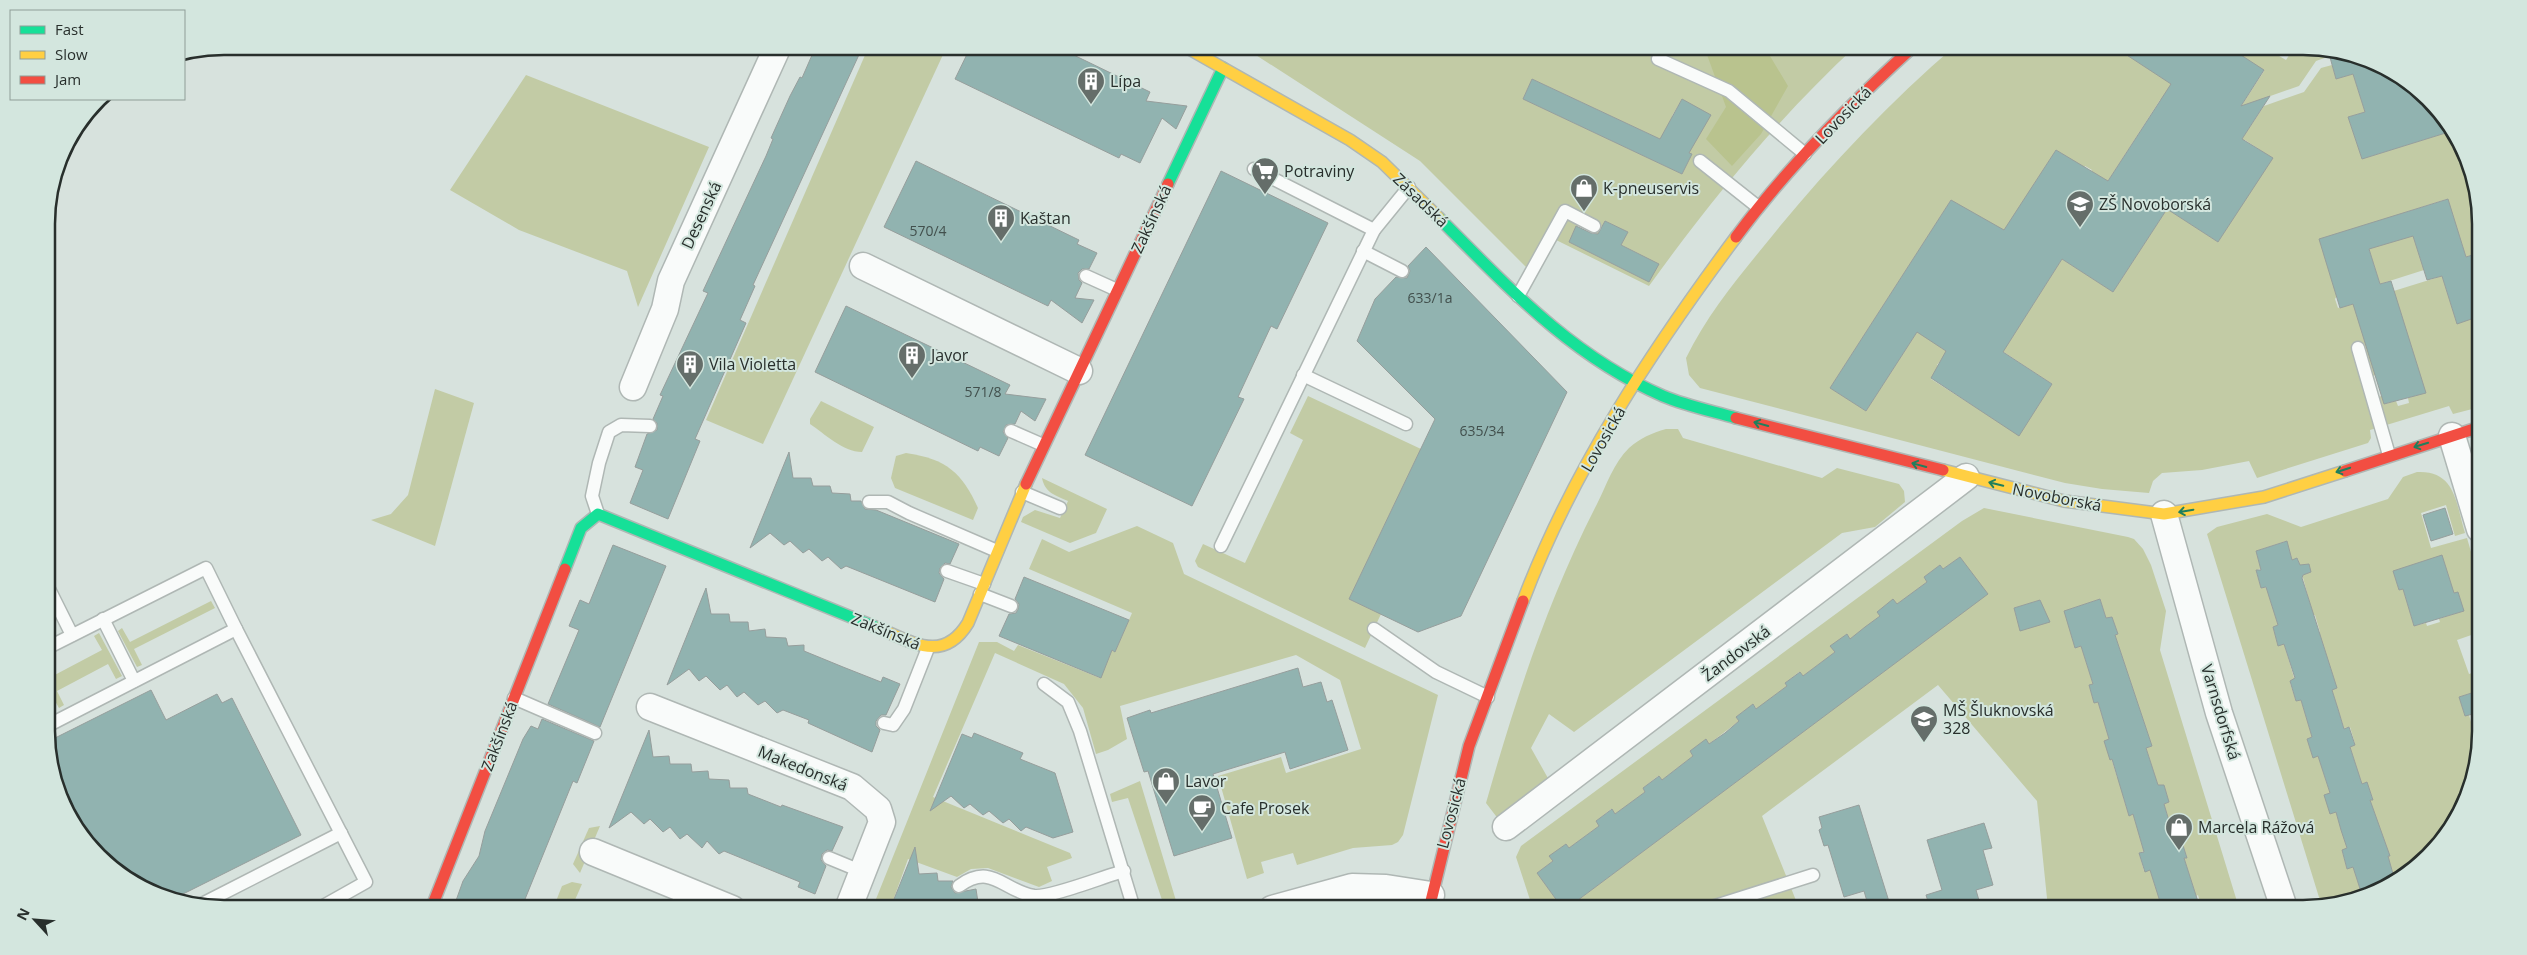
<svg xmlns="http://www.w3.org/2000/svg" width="2527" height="955" font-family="'Open Sans',sans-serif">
  <rect width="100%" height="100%" fill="#d7e2dd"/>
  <!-- green -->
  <g fill="#c2cba5" fill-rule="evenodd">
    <polygon points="869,46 947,46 763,444 706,420"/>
    <path d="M1242 46H1856C1778 118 1711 200 1649 286L1546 235 1528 269 1420 161ZM1532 79 1692 154 1682 174 1523 99ZM1682 99 1710 116 1675 118 1672 116ZM1605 221 1628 232 1621 245 1658 264 1649 282 1569 242 1578 224 1598 234Z"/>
    <path d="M1955 46H2113L2181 90 2164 102 2160 100 2106 184 2090 173 2092 170 2085 166 2084 168 2056 150 2002 234 1981 217 1979 218 1951 200 1830 388 1866 411 1939 298 1941 348 1948 352 1937 365 1939 366 1931 379 2019 435 2052 384 1984 339 2008 344 2062 259 2113 292 2167 209 2218 242 2272 158 2245 140 2238 151 2231 122 2264 71 2227 46H2277L2274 53 2286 60 2295 46 2328 50 2330 56 2316 61 2299 86 2259 100 2238 145 2264 106 2304 92 2321 68 2332 65 2336 79 2353 74 2365 112 2348 117 2362 159 2452 131 2463 146 2479 201V253L2466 257 2447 199 2406 212 2424 270 2380 284 2369 249 2378 221 2335 299 2338 308 2374 298 2375 375 2372 377 2377 397 2382 396 2385 404 2396 401 2398 406 2409 403 2408 398 2425 392 2384 294 2442 276 2457 323 2480 316V407L2453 414 2449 406 2370 430 2371 438 2368 443 2257 478 2249 461 2202 470 2162 473 2153 481 2149 493 2102 489 2065 483 1700 388 1689 375 1686 358C1705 319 1732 285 1759 252 1818 178 1884 107 1955 46Z"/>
    <polygon points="526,75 709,147 638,307 627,271 519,230 450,190"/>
    <polygon points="435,389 474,403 435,546 371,520 391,514 408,495"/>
    <polygon points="1308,396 1421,449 1349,599 1381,614 1365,648 1198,567 1195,561 1203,544 1245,563 1303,440 1290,433"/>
    <path d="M821 401 874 427 862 452C843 452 825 434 810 424V419Z"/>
    <path d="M1666 429H1678L1683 438 1822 478 1837 468 1899 484 1904 491 1905 502 1875 527 1842 533 1574 732 1549 714 1531 748 1549 780 1499 820 1486 803C1515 701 1548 599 1597 504 1606 486 1614 462 1629 448 1640 438 1652 433 1666 429Z"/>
    <path d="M906 453C947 459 962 473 978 508L973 520 895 488 891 478 896 456Z"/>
    <path d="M2417 472C2456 470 2456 504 2465 533L2455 536 2446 505 2421 513 2431 548 2467 538 2480 583V632L2457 640 2469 674 2481 670V690L2459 697 2465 716 2469 715 2478 746 2471 788 2451 830 2411 872 2395 881 2388 856 2389 855 2370 800 2373 799 2367 783 2362 784 2350 747 2355 744 2350 727 2344 728 2332 690 2337 688 2319 633 2320 632 2315 615H2313L2298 559 2292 560 2286 541 2256 551 2261 568 2256 571 2261 588H2267L2278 625 2273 627 2278 645 2284 644 2295 681 2290 683 2296 701 2301 700 2312 737 2307 739 2313 757 2318 756 2330 793 2326 795 2332 813 2336 812 2347 848 2342 851 2347 869 2353 867 2363 898 2322 907 2207 534 2217 527 2267 514 2301 527 2388 499 2403 477ZM2393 571 2454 593 2458 592 2463 611 2439 619 2440 622 2427 626 2426 623 2414 626 2403 589 2399 590Z"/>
    <path d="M1042 478 1107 509 1096 533 1070 543 1021 522 1023 517 1035 510 1060 518 1068 501C1055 495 1045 493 1042 478Z"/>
    <path d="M1984 508 2128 537 2134 539 2143 549 2151 565 2166 611 2160 650 2239 908H2202L2198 895 2196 896 2184 858 2187 857 2181 839 2175 841 2164 804 2169 802 2164 785H2158L2146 748 2152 746 2115 635 2118 634 2112 617 2106 618 2100 599 2070 609 2075 628 2070 630 2075 648 2081 646 2093 684 2089 685 2094 703 2098 702 2109 739 2106 741 2117 777H2121L2127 795 2123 797 2129 815 2133 814 2144 851 2139 853 2144 871 2150 870 2162 907 2048 908 2037 801 1938 685 1762 816 1787 878 1688 908 1566 909 1987 594 1960 557 1943 569 1940 565 1924 577 1927 582 1897 604 1893 600 1877 612 1880 616 1850 639 1847 634 1831 646 1835 652 1803 676 1799 672 1785 683 1787 686 1757 709 1753 704 1736 717 1739 721 1709 744 1706 740 1690 751 1693 756 1662 780 1658 776 1643 788 1645 792 1615 814 1611 809 1596 821 1599 826 1569 848 1566 844 1550 856 1553 861 1537 873 1563 909H1533L1516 857 1521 846 1962 521ZM2040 600 2041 601 2020 630 2014 608Z"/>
    <polygon points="1137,526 1173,543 1184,574 1438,695 1403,835 1398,842 1392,845 1353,848 1297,865 1293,853 1261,862 1264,873 1247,879 1218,776 1281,757 1286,773 1361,749 1340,680 1296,655 1120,706 1127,739 1108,750 1096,754 1083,708 1064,684 995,653 933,797 1070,853 1072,858 1047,867 1052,881 1039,887 988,868 971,869 957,877 908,859 890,909 872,909 979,642 997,642 1014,651 1018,645 1100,678 1112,650 1115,652 1132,613 1029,569 1042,539 1069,552"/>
    <polygon points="211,601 215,608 134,649 142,665 137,667 118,631 122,628 130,642"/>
    <polygon points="99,633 122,676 116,679 108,664 57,691 64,705 59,708 51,694 49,695 49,678 102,650 94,636"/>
    <polygon points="1140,781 1177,904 1165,909 1128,798 1112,802 1110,794"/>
    <polygon points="600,826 580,873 573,864 589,828"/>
    <polygon points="572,882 582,884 571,909 553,909 562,886"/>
    <polygon points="1791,888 1799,908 1727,908"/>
  </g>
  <!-- forest -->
  <polygon fill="#b9c38e" points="1706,46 1761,46 1767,51 1788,86 1761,134 1732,166 1706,139 1726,107 1706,52"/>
  <!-- building -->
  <g fill="#91b3b0" stroke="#969e9c">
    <polygon points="816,46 863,46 753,285 755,286 740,320 746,323 695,439 700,441 668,519 630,503 643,470 635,467 647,434 657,430 657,423 653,419 663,396 660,395 708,293 703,291 766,156 773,139 771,138 790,96 800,77 802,78"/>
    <polygon points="971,46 1055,46 1150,92 1146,101 1187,106 1176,129 1162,118 1140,163 1121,154 1119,158 955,79"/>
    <polygon points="2113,46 2227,46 2264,70 2241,106 2270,96 2242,139 2273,158 2218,242 2167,209 2113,292 2062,259 2003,352 2052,384 2019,436 1931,378 1946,351 1917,332 1866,411 1830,388 1951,200 2004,230 2056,150 2108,181 2171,84"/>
    <polygon points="2328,50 2360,56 2437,107 2452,131 2362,159 2348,117 2365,112 2353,74 2336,79"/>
    <polygon points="1532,79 1660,139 1682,99 1711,115 1689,153 1692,154 1682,174 1523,99"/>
    <polygon points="916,161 1079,240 1077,244 1097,253 1089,269 1082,269 1078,273 1079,280 1082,283 1075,298 1094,300 1082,323 1051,300 1048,306 884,227"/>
    <polygon points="1221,171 1328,223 1277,329 1271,326 1238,397 1244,399 1192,506 1085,455"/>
    <polygon points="2448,199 2466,257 2479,253 2480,316 2457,324 2442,276 2427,280 2413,236 2369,249 2380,284 2391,281 2426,393 2384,404 2353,304 2340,308 2319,239"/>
    <polygon points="1605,221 1628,232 1621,245 1659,264 1649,282 1569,242 1576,226 1591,233 1598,234"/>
    <polygon points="1426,247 1567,392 1461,616 1418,632 1349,599 1435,419 1357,341 1375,299 1396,277 1407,278 1410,271 1408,266"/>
    <polygon points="846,306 1010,385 1005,394 1046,399 1035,421 1021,411 1015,424 1006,425 1003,432 1008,438 999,456 980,447 978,451 815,372"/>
    <polygon points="789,452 793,478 811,478 813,486 830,486 832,493 850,494 851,501 861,501 865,509 876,510 959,544 950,564 945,563 940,568 939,573 944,579 935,602 846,566 841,569 828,557 822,561 809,549 803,553 790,541 784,545 770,533 750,548"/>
    <polygon points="2445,508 2453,534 2431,541 2423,515"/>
    <polygon points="2287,541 2292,560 2297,558 2300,565 2309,564 2311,572 2303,575 2302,578 2337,688 2332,690 2338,709 2344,729 2349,727 2355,745 2350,747 2362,784 2367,782 2373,800 2370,800 2390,856 2388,856 2395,881 2363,898 2353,867 2347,869 2342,850 2347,848 2341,830 2336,812 2330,814 2324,795 2330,793 2318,756 2313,758 2307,739 2312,737 2301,700 2296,701 2290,681 2295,678 2284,644 2278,646 2273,627 2278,625 2266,587 2261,588 2256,570 2261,570 2256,551"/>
    <polygon points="613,545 666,566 600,727 548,704 579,630 569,626 580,600 589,604"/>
    <polygon points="2442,555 2454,593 2458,592 2464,611 2414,626 2403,589 2399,590 2393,571"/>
    <polygon points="1960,557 1988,594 1566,909 1563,909 1537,873 1553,861 1549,856 1566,844 1569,848 1599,826 1596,821 1612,809 1615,814 1645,792 1643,788 1659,776 1662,780 1693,756 1690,751 1706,739 1709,744 1725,733 1739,721 1736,717 1753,704 1756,709 1787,686 1785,683 1800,672 1803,676 1835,652 1830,646 1847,634 1850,639 1865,627 1880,616 1877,612 1893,599 1897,604 1927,582 1924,577 1940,565 1943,569"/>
    <polygon points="1024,577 1129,620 1115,652 1112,650 1101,678 999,636 1009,614 1016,613 1018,609 1019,604 1015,599"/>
    <polygon points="706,588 711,614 729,614 730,622 748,622 749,631 765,629 766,637 786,638 788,646 804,645 804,651 843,667 881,682 883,677 900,684 886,715 881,715 876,721 876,726 880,730 872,752 808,723 809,720 783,710 777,713 765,701 758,705 744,692 737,697 727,685 720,690 706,676 699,681 689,669 667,685"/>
    <polygon points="2100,599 2106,618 2112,617 2118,634 2115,635 2152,746 2146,748 2158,785 2164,785 2169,802 2164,804 2175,841 2181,839 2187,858 2184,858 2200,908 2162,908 2150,870 2145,872 2139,853 2144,852 2133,814 2129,816 2112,759 2110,760 2104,741 2109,739 2098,702 2094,703 2089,685 2093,684 2081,646 2075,648 2064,611"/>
    <polygon points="2040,600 2050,622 2020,631 2014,608"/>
    <polygon points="1298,668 1303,687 1321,682 1327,702 1332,700 1348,750 1290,769 1285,752 1213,774 1232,838 1174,856 1148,771 1144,772 1127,718 1150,710 1151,713"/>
    <polygon points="151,690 166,720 217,694 222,703 232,698 301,835 171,900 91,848 50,765 49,741"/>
    <polygon points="2481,690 2481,712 2465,716 2459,697"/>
    <polygon points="542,719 594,741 577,783 573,781 521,909 453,909 463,881 479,856 485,831 523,739 531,726 538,729"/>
    <polygon points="649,730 653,757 669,756 670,764 691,764 692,772 708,771 709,779 729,780 730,788 747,788 748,794 781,807 782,805 843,827 832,851 827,850 822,854 821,860 826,866 815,894 798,887 800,882 724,851 719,854 707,841 702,848 687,834 680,839 670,827 663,832 650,819 644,824 631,812 609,828"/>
    <polygon points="974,733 1023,753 1020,759 1055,773 1073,832 1053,838 1026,827 1021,831 1009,819 1003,823 989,811 983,815 970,804 964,808 951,796 930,811 962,734 972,738"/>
    <polygon points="1859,805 1871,844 1891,908 1869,908 1864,891 1844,897 1828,845 1824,846 1819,830 1822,828 1819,817"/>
    <polygon points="1984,823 1992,848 1983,850 1993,885 1976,890 1980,904 1967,908 1930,908 1926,895 1942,890 1927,840"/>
    <polygon points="915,847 919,874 937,873 938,881 953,881 951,887 955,893 976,889 979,909 890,909"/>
  </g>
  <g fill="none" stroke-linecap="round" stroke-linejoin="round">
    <!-- lane casing -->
    <g stroke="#afb7b4" stroke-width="15">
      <g id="lane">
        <polyline points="1658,59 1729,91 1805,154"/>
        <polyline points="1700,161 1758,207"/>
        <polyline points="1254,169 1374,230"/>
        <polyline points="1363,251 1402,271"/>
        <polyline points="1086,276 1117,290"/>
        <polyline points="1518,296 1565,211 1594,226"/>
        <polyline points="2358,348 2389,455"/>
        <polyline points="1303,375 1406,424"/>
        <polyline points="1011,431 1043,445"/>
        <polyline points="1022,492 1060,508"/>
        <polyline points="869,502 888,502 909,513 997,551"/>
        <polyline points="598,514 592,496 599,463 609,432 621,425 650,426"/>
        <polyline points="1221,546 1374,230 1409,187"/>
        <polyline points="947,571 984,584"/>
        <polyline points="49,589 72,635"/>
        <polyline points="980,594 1011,606"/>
        <polyline points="103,619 134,681"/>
        <polyline points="236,629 366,882 318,909"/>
        <polyline points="1374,629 1436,672 1488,697"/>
        <polyline points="49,647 206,568 236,629 49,725"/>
        <polyline points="1044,684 1068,702 1080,731 1134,909"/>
        <polyline points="514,698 595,733"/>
        <polyline points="884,723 893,725 904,709 928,648"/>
        <polyline points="829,858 863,872"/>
        <path d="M959 886C992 862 1003 891 1034 896 1050 898 1105 876 1124 871"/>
        <polyline points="200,905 341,833"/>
        <polyline points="1709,908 1813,875"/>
      </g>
    </g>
    <!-- street casing -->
    <g stroke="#afb7b4" stroke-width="29">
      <g id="street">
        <polyline points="863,266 1079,371"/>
        <polyline points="633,387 665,309 671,281 778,46"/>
        <polyline points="2452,436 2480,529"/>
        <polyline points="2164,514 2219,713 2284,908"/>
        <polyline points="650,707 852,787 878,809 882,822 848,909"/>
        <polyline points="1506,827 1966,477"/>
        <polyline points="593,852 732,909"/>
        <polyline points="1272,909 1352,887 1386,888 1431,895"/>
      </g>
    </g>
    <!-- fast casing -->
    <g stroke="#afb7b4" stroke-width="14">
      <g id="fast">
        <polyline points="1168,184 1223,68"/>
        <path d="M1439 218C1509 288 1571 356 1663 396 1687 406 1712 411 1736 418"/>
        <polyline points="565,569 581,528 598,514 878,628"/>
      </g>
    </g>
    <!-- slow casing -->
    <g stroke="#afb7b4" stroke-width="14">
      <g id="slow">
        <polyline points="1184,46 1350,140 1382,162 1439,218"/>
        <polyline points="1943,470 2064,501 2164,514 2264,497 2345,471"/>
        <path d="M1523 601C1573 469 1652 350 1736 237"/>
        <path d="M878 628C912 642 943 664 968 623L1026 484"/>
      </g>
    </g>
    <!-- jam casing -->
    <g stroke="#afb7b4" stroke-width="14">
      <g id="jam">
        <path d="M1736 237C1787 168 1850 104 1914 46"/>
        <polyline points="1736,418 1943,470"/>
        <polyline points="2345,471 2480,427"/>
        <polyline points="1026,484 1168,184"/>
        <polyline points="431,909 565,569"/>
        <polyline points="1429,909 1469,746 1523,601"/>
      </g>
    </g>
    <!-- lane -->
    <use href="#lane" stroke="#f9fbfa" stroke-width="12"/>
    <!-- street -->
    <use href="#street" stroke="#f9fbfa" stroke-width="26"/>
    <!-- fast -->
    <use href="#fast" stroke="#16e098" stroke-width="11"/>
    <!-- slow -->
    <use href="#slow" stroke="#ffcf43" stroke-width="11"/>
    <!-- jam -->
    <use href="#jam" stroke="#f24e42" stroke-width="11"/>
  </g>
  <!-- one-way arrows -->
  <defs><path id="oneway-shaft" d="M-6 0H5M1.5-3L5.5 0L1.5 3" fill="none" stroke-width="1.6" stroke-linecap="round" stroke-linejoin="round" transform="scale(1.25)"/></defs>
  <g stroke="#207f5d">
    <use href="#oneway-shaft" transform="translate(1761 424) rotate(-165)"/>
    <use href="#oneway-shaft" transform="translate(2421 445) rotate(163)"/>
    <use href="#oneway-shaft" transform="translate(1919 465) rotate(-165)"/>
    <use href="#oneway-shaft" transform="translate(2343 470) rotate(162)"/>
    <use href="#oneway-shaft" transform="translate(1996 484) rotate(-166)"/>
    <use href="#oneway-shaft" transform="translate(2186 511) rotate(170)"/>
  </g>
  <!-- icons -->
  <defs>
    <g id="building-pin" transform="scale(1.4375)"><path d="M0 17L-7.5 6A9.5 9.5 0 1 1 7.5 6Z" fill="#656e6a" stroke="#d3e6de"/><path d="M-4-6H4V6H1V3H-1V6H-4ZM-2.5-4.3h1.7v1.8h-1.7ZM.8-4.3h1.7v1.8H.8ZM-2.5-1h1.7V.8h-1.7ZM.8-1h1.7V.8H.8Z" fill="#fff"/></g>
    <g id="supermarket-pin" transform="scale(1.4375)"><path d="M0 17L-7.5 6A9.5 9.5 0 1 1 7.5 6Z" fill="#656e6a" stroke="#d3e6de"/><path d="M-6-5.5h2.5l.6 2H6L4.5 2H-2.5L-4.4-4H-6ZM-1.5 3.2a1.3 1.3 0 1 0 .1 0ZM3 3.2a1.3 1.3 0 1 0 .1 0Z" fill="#fff"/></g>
    <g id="shop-pin" transform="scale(1.4375)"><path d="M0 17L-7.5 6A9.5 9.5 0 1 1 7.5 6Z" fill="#656e6a" stroke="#d3e6de"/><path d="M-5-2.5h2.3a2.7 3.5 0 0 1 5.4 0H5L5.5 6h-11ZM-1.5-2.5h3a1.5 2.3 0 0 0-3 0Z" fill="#fff"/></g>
    <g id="school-pin" transform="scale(1.4375)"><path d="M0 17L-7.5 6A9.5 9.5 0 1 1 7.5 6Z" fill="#656e6a" stroke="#d3e6de"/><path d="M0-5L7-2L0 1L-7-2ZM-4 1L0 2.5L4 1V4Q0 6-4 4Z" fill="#fff"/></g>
    <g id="cafe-pin" transform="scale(1.4375)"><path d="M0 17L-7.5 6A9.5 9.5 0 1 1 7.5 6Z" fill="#656e6a" stroke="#d3e6de"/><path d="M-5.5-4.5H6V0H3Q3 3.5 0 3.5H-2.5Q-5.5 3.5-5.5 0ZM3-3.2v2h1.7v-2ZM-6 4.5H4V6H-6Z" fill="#fff"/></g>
  </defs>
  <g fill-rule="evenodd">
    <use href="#building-pin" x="1091" y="81"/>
    <use href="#supermarket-pin" x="1265" y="171"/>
    <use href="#shop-pin" x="1584" y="188"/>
    <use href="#school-pin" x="2080" y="204"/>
    <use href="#building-pin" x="1001" y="218"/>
    <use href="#building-pin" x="912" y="355"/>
    <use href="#building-pin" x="690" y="364"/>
    <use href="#school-pin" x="1924" y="719"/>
    <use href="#shop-pin" x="1166" y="781"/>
    <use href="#cafe-pin" x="1202" y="808"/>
    <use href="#shop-pin" x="2179" y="827"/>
  </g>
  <g text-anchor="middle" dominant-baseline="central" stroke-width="4" stroke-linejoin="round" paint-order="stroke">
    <!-- number labels -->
    <g font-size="14" fill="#42504d">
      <text x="928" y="230">570/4</text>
      <text x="1430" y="297">633/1a</text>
      <text x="983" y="391">571/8</text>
      <text x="1482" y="430">635/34</text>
    </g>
    <!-- poi labels -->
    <g font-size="16" fill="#282f2c" stroke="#d3e6de" text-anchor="start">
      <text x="1110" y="81">Lípa</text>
      <text x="1284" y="171">Potraviny</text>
      <text x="1603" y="188">K-pneuservis</text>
      <text x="2099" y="204">ZŠ Novoborská</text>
      <text x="1020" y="218">Kaštan</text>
      <text x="931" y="355">Javor</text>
      <text x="709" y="364">Vila Violetta</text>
      <text x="1943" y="710">MŠ Šluknovská<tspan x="1943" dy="18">328</tspan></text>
      <text x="1185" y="781">Lavor</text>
      <text x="1221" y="808">Cafe Prosek</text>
      <text x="2198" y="827">Marcela Rážová</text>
    </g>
    <!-- street labels -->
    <g font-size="16" fill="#282f2c" stroke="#d3e6de">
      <text transform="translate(1843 115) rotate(-46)">Lovosická</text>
      <text transform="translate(1421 200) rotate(44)">Zásadská</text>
      <text transform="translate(701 215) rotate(-65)">Desenská</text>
      <text transform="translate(1151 219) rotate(-65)">Zakšínská</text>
      <text transform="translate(1603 439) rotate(-60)">Lovosická</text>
      <text transform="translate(2057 497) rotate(11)">Novoborská</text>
      <text transform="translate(886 631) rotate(22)">Zakšínská</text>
      <text transform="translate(1736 653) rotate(-37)">Žandovská</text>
      <text transform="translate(2221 712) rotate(73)">Varnsdorfská</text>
      <text transform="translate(499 736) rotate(-69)">Zakšínská</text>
      <text transform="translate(803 768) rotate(22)">Makedonská</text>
      <text transform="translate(1451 813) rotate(-75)">Lovosická</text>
    </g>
  </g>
  <!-- crop -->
  <path d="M0 0H2527V955H0ZM224 55H2303A169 169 0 0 1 2472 224V731A169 169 0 0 1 2303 900H224A169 169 0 0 1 55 731V224A169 169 0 0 1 224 55Z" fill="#d3e6de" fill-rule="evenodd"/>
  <path fill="none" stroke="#282f2c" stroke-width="2.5" d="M224 55H2303A169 169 0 0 1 2472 224V731A169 169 0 0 1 2303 900H224A169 169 0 0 1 55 731V224A169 169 0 0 1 224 55Z"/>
  <!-- legend -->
  <rect x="10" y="10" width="175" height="90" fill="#d3e6de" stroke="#8f9d97"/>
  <rect x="20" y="26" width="25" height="8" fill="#16e098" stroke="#8f9d97"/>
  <text x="55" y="35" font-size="15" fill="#282f2c">Fast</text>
  <rect x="20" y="51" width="25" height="8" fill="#ffcf43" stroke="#8f9d97"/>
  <text x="55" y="60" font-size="15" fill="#282f2c">Slow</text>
  <rect x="20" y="76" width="25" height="8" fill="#f24e42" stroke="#8f9d97"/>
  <text x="55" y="85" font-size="15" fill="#282f2c">Jam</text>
  <!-- north arrow -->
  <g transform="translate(35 920) rotate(296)" stroke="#d3e6de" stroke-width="4" paint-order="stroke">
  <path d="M0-4L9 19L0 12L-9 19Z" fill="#282f2c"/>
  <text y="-8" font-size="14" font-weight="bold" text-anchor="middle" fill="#282f2c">N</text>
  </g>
</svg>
